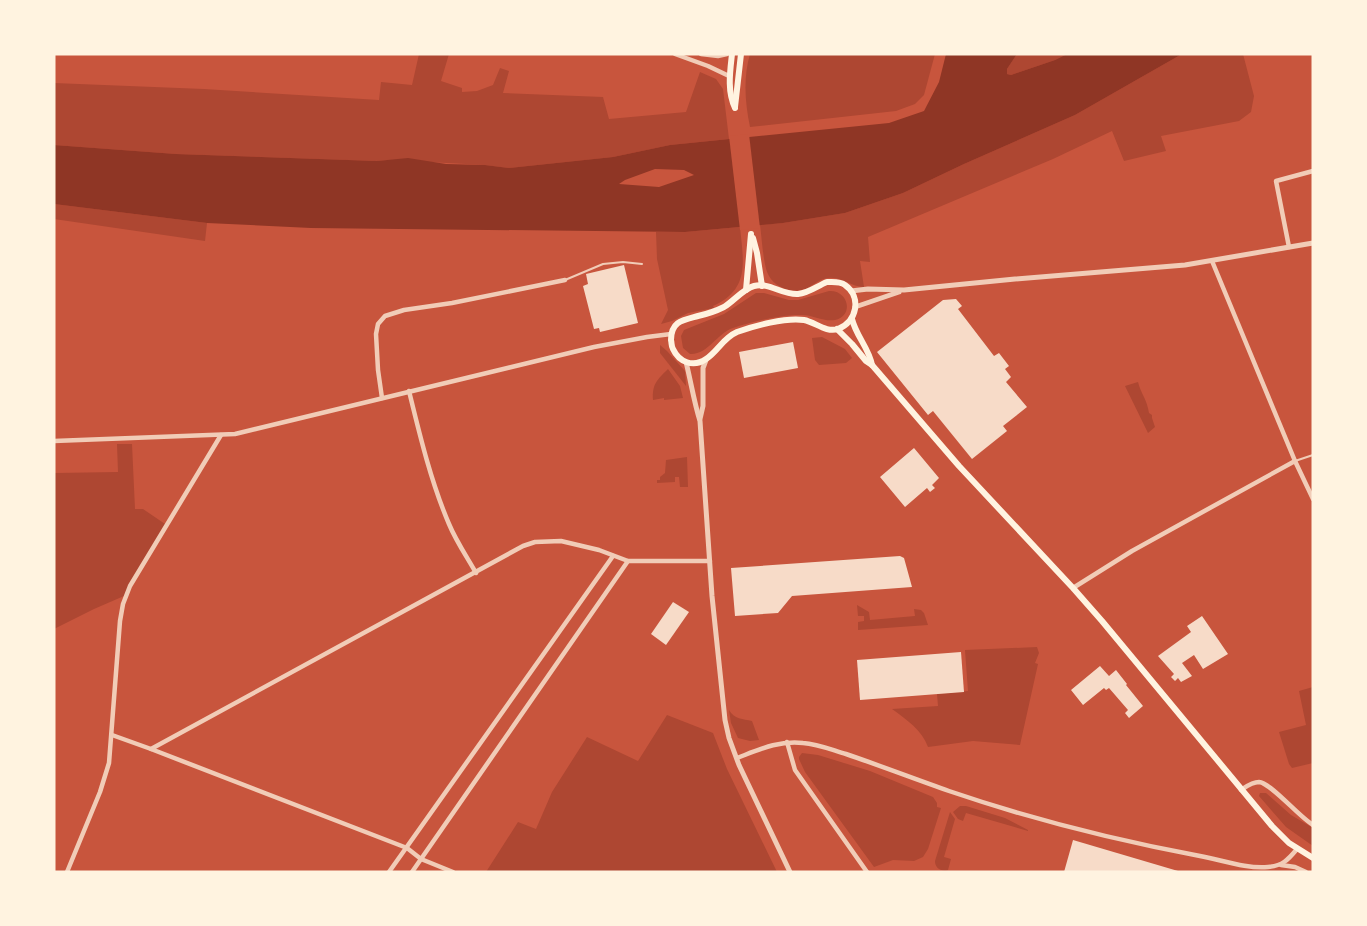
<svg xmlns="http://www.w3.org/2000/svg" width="1367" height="926" font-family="'Space Grotesk',sans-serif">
  <rect width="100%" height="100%" fill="#c8553d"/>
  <!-- green -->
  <g fill="#ae4732">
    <polygon points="419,54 449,54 441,81 462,88 462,92 477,91 493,85 500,68 509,71 503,93 603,97 609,119 686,112 700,72 716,79 723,89 729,139 670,145 613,157 509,168 485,165 390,160 377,161 176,154 54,145 54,83 204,89 379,100 381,82 412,85"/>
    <path d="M750 54H935L924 95 915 104 896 111 750 127C745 103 743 78 750 54Z"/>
    <polygon points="1017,54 1067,54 1055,60 1011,75 1007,74 1007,69"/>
    <path d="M1182 54H1243L1254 96 1251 112 1239 121 1161 136 1166 151 1124 161 1112 131 1053 159 868 237 870 262 860 261 864 287C850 287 842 276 828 278 818 279 811 288 802 290 791 293 775 287 769 276 763 266 762 238 760 225L783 223 845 213 903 193 964 164 1075 115Z"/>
    <polygon points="54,204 207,223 205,241 54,219"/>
    <path d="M740 227C743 260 751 289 713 306L714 308 688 313 672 321 661 324 668 310 657 259 656 232H685Z"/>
    <path d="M829 291C849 290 854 316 835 320 824 322 813 315 802 315 783 314 751 322 733 328 717 333 708 355 690 354L683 348 681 336 684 330 724 314 756 293H764L789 300H798Z"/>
    <polygon points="822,337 845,349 852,358 846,363 819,365 815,360 812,338"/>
    <polygon points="660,345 667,351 685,371 686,386 660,353"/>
    <path d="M668 369 680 386 683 398 664 400V398L653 400C652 384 657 380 668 369Z"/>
    <path d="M1138 382C1141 394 1147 399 1149 413L1152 415V418L1155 427 1148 433 1125 386Z"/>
    <polygon points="117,444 132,444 135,509 143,509 168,526 124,596 94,609 54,629 54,473 118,472"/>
    <polygon points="687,457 688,487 680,487 679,477 675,477 675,482 657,483 657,480 660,480 660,477 665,473 666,460"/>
    <polygon points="857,605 869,612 870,620 915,616 914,609 921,610 924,613 928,625 858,630 858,622 864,621 864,616 858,616"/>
    <path d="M1037 647 1039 653 1035 663 1038 664 1020 745 973 741 928 747C922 730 907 720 892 709L938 706 937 694 968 691 965 650Z"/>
    <polygon points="1313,687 1313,763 1292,768 1289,764 1279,732 1306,725 1299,691"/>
    <path d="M729 710C734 719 743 719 752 721L759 740 750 741 738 738 731 723Z"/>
    <polygon points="667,715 713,733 727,769 777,872 486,872 518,822 536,829 552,792 587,737 638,761"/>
    <polygon points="802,753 818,755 870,771 933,797 937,803 937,807 941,808 928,849 923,857 914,861 893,860 874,867 805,772 799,759 799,757"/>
    <polygon points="1260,793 1266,793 1291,815 1313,828 1313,846 1286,827 1259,796"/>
    <polygon points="960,806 966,806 1005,818 1028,830 1028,831 966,813 963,821 958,819 953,812"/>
    <path d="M950 812 955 819 944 857 951 859 948 870C941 872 935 868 935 861Z"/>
  </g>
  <!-- water -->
  <path fill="#8f3625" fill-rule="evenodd" d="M946 54H1017L1007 69V74L1011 75 1055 60 1067 54H1182L1075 115 964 164 903 193 845 213 783 223 685 232 311 228 207 223 54 204V145L176 154 377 161 408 158 446 164 485 165 509 168 613 157 670 145 889 123 924 111 939 82ZM655 169 684 170 694 175 659 187 619 184 625 180Z"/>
  <!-- pier -->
  <polygon fill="#c8553d" points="749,134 760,228 740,230 729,136"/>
  <!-- building -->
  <g fill="#f7dbc8">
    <polygon points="624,265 638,323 600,332 599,328 594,329 583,286 588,284 586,274"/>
    <polygon points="956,299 962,306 958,309 994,356 999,353 1009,366 1005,369 1011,377 1006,382 1027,407 1003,426 1007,431 972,459 933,411 928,415 877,352 943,300"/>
    <polygon points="793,342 798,368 744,378 739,352"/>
    <polygon points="914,448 939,478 932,485 935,488 930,492 927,488 905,507 880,477"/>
    <polygon points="900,556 904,558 912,587 792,596 778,613 735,616 731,568"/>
    <polygon points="673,602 689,612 666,645 651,634"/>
    <polygon points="1202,616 1228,654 1203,669 1194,655 1182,663 1192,676 1181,682 1178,678 1175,681 1171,677 1174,674 1158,656 1191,632 1187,626"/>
    <polygon points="961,652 964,692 860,700 857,660"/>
    <polygon points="1100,666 1109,676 1116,670 1127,684 1126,685 1143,706 1129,718 1125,713 1128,710 1109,688 1106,690 1104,688 1083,705 1071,690"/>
    <polygon points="1073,840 1178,871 1178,872 1064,872"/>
  </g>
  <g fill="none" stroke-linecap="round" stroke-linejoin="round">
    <!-- service -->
    <g stroke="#f1ccb7" stroke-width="2">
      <polyline points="565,280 603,264 623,262 642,264"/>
      <polyline points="1295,461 1313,455"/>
    </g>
    <!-- minor -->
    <g stroke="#f1ccb7" stroke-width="4.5">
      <polyline points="675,54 708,66 729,76"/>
      <polyline points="701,54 718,56 727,54"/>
      <polyline points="1289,247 1276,181 1313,171"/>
      <polyline points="1212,261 1295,461 1313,499"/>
      <path d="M409 391C420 436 431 482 449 524 456 541 467 557 476 573"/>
      <polyline points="382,398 378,370 376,334 378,324 385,316 404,310 452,303 565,280"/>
      <polyline points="54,441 235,434 594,347 647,337 671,334"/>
      <polyline points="1073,588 1132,551 1295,461"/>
      <polyline points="112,735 151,749 523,546 535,542 561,541 599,550 628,561 710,561"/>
      <polyline points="787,742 795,770 867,872"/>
      <polyline points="151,749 407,848 421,859 453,872"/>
      <path d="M737 758C758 750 779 740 803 743 818 744 832 750 846 754 881 766 915 779 949 791 1031 819 1115 840 1200 856 1222 860 1246 869 1268 867 1282 866 1288 860 1297 849"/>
      <path d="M1241 790C1247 786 1252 782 1259 782 1271 783 1299 817 1313 825"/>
      <polyline points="1281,865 1295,867 1306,872"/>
      <polyline points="67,872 100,792 109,763 120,621 123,604 130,586 221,435"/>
      <polyline points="389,872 613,556"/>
      <polyline points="412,872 628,561"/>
    </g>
    <!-- tertiary -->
    <g stroke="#f1ccb7" stroke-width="5">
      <polyline points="851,291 868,289 904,290 1015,279 1185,265 1313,243"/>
      <polyline points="855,307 899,292"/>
      <path d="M686 362C691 382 694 402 700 421L712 596 725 720 729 738 739 765 790 872"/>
      <polyline points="700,419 703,406 703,368 706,360"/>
    </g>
    <!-- secondary -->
    <g stroke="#fff3e0" stroke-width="6">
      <path d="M732 54C730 72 727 91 735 108"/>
      <polyline points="735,107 741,54"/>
      <polyline points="753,238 757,253 762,286"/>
      <path d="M827 282C833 282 840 281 845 285 862 297 857 322 838 329 826 333 815 322 804 320 786 317 754 326 737 332 723 338 718 351 706 359 693 368 679 362 673 349 671 345 672 344 671 340 671 321 683 320 698 316 707 314 716 311 724 307 734 301 743 289 754 286 769 282 782 295 798 294 809 293 817 286 827 282Z"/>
      <polyline points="746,290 751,234"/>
      <path d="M852 319C856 336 869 348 872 365"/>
      <polyline points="837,329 852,344 866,361 872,365 959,466 1073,588 1102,621 1272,826 1289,843 1313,858"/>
    </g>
  </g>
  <!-- border -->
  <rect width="1367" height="926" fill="none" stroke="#fff3e0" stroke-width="111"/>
</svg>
